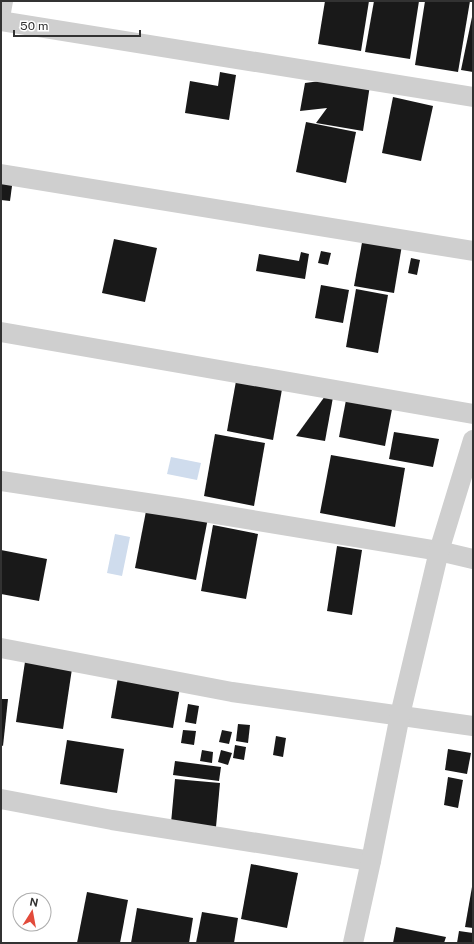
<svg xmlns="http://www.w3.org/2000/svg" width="474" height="944" font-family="'Public Sans',sans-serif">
  <rect width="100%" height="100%" fill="#fff"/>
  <!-- water -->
  <g fill="#cfdced">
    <polygon points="171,457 201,463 197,480 167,474"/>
    <polygon points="115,534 130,537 122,576 107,573"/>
  </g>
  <!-- building -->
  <g fill="#191919">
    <polygon points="325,1 369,1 361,51 318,44"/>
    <polygon points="374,1 419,1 410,59 365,52"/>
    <polygon points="425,1 470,1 458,72 415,65"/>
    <polygon points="472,17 473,17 473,72 461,70"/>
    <polygon points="220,72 236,75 229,120 185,113 190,81 218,86"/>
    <polygon points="328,80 370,85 363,131 316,123 327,108 300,111 305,83"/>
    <polygon points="393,97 433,106 421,161 382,153"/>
    <polygon points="306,122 356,132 346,183 296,172"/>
    <polygon points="1,169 14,171 10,201 1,200"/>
    <polygon points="364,232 403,239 394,293 354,286"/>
    <polygon points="114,239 157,248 145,302 102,293"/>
    <polygon points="321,251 331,253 328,265 318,263"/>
    <polygon points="301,252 309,254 305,279 256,271 259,254 299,261"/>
    <polygon points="411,258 420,260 417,275 408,273"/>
    <polygon points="321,285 349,290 343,323 315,318"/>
    <polygon points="356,289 388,295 378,353 346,347"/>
    <polygon points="238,370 284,378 273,440 227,431"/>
    <polygon points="336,381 325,441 296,436"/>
    <polygon points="349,384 395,393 385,446 339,437"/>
    <polygon points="394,432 439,439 433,467 389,459"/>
    <polygon points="215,434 265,443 254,506 204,496"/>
    <polygon points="331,455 405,468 395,527 320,513"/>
    <polygon points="147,506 208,518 196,580 135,568"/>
    <polygon points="213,525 258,534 246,599 201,591"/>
    <polygon points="337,546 362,550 352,615 327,611"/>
    <polygon points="1,550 47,559 39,601 1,594"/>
    <polygon points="26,655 73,662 63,729 16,722"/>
    <polygon points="118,677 180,687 173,728 111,718"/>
    <polygon points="1,699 8,699 3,746 1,745"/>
    <polygon points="188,704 199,706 196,724 185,722"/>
    <polygon points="238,724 250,725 248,743 236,741"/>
    <polygon points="183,730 196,731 194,745 181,743"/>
    <polygon points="222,730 232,732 229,744 219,742"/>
    <polygon points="276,736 286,738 283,757 273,755"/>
    <polygon points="67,740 124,749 117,793 60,784"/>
    <polygon points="235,745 246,747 244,760 233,758"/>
    <polygon points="448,749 471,753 467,774 445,770"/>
    <polygon points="202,750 213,752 212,763 200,761"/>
    <polygon points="221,750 232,753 228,765 218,762"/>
    <polygon points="175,761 221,767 219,781 173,775"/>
    <polygon points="448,777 463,780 458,808 444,805"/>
    <polygon points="175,779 220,783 216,827 171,823"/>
    <polygon points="251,864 298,873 287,928 241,919"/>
    <polygon points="472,887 473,887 473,928 465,927"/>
    <polygon points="87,892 128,900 120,943 77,943"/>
    <polygon points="137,908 193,918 189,943 131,943"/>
    <polygon points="202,912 238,918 234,943 196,943"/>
    <polygon points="396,927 446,937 444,943 393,943"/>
    <polygon points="459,931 473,933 473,943 457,943"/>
  </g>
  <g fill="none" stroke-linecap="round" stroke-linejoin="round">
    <!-- minor -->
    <g stroke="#cfcfcf" stroke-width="20">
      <polyline points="1,12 3,1"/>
      <polyline points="1,21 473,97"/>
      <polyline points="1,174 473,251"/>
      <polyline points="1,332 473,414"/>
      <polyline points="1,481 180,508 439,551 473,559"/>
      <polyline points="1,648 232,692 473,726"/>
      <polyline points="1,799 112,820 371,861"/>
      <polyline points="353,943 371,861 400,715 439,551 473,440"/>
    </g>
  </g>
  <!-- border -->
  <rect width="474" height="944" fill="none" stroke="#323232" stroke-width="4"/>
  <!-- north arrow -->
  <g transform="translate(32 912) rotate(11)"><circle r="19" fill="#ffffff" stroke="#adadad"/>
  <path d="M0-3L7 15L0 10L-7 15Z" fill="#e24b3b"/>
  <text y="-6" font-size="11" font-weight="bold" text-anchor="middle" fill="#323232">N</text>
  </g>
  <!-- scale -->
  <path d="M14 30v6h126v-6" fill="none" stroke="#323232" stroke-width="2"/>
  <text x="20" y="30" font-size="12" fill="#323232" stroke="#ffffff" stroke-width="3" paint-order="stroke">50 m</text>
</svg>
